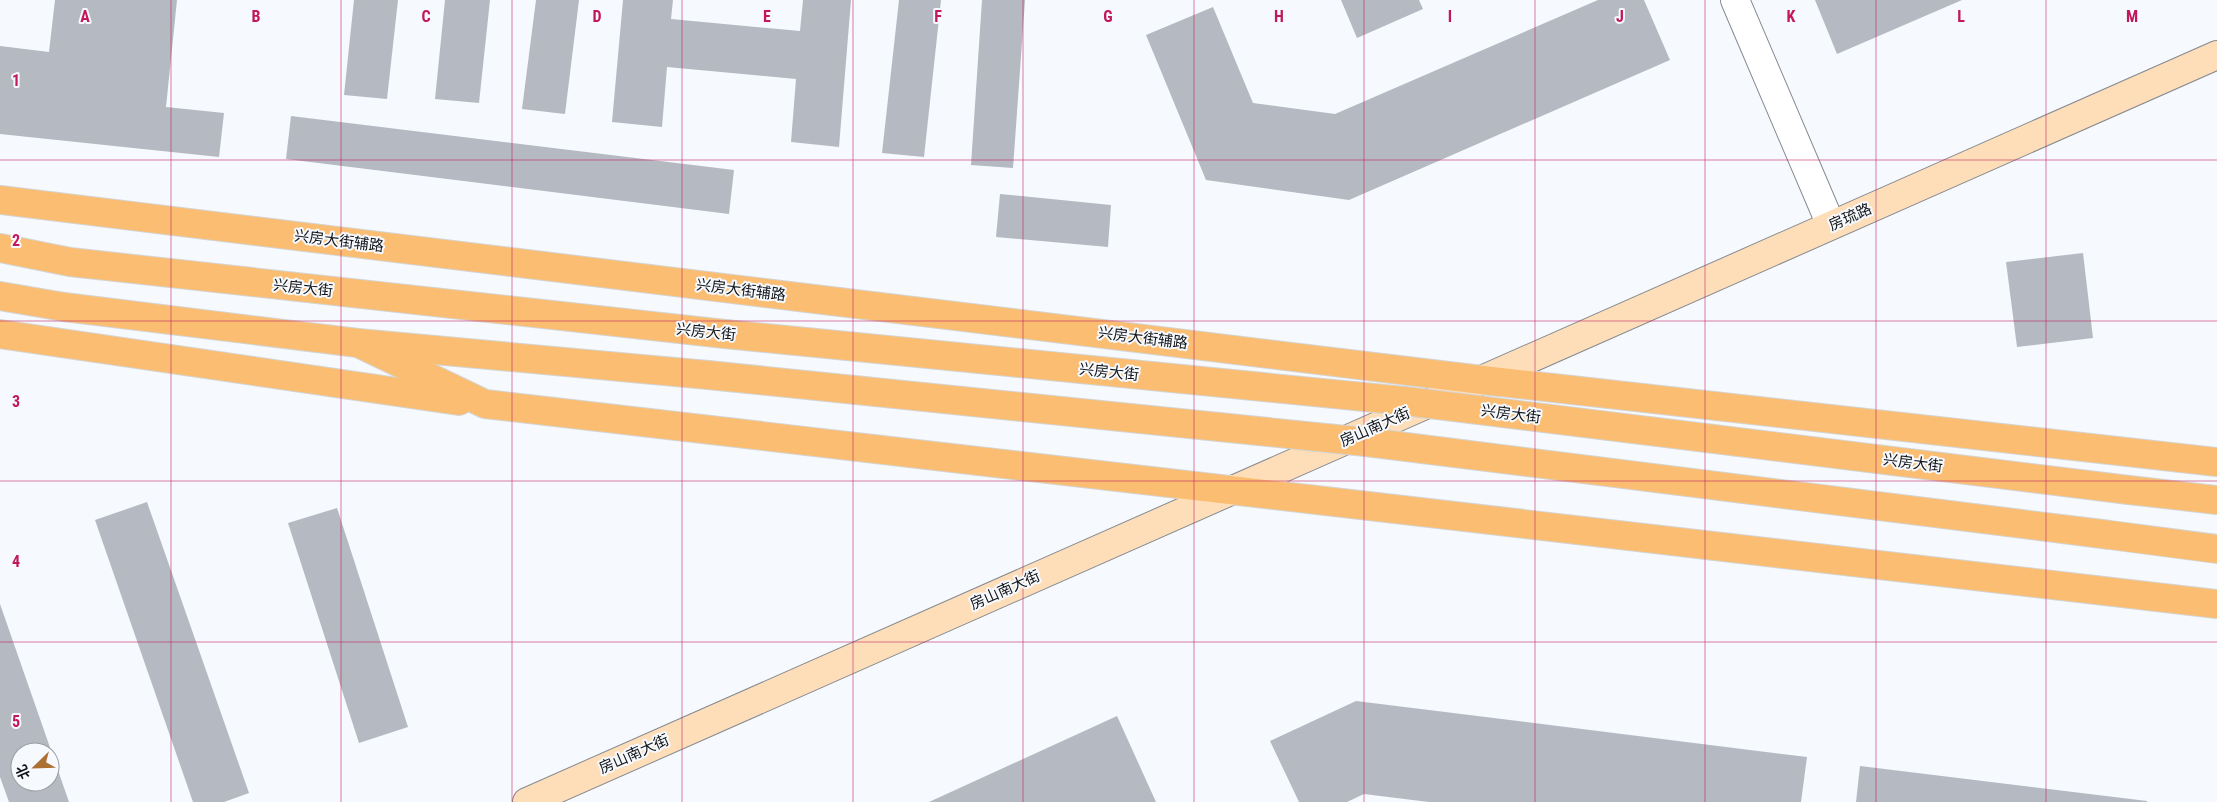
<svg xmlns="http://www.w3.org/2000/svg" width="2217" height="802" font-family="'Roboto Condensed','Noto Sans SC',sans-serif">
  <rect width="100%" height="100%" fill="#f6f9fe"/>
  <!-- building -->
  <g fill="#b5b9c1" fill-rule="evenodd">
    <polygon points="55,0 177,0 166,107 224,113 219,157 0,134 0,46 49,52"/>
    <polygon points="354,0 398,0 387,99 344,95"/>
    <polygon points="445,0 490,0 479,103 435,99"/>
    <polygon points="536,0 579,0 565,114 522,109"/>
    <polygon points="623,0 673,0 671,19 800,31 803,0 851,0 839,147 791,142 796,79 667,67 662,127 612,122"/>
    <polygon points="899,0 941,0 924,157 882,153"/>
    <polygon points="982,0 1025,0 1013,168 971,165"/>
    <polygon points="1341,0 1419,0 1423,9 1357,38"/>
    <polygon points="1598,0 1644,0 1670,60 1349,200 1206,180 1146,35 1213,7 1253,103 1335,114"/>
    <polygon points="1815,0 1962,0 1837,54"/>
    <polygon points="291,116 734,170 729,214 286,159"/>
    <polygon points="1000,194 1111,205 1108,247 996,237"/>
    <polygon points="2083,253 2093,338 2017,347 2006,262"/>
    <polygon points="147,502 249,793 224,802 193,802 95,520"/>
    <polygon points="337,508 408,727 359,743 288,523"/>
    <path d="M0 605V604L69 802H9L0 777ZM20 752H50V782H20Z"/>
    <polygon points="1356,701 1807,757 1801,802 1429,802 1364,794 1347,802 1299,802 1270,741"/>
    <polygon points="1117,716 1156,802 929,802"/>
    <polygon points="1860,766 2147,801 2147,802 1856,802"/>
  </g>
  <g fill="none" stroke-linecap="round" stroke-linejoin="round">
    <!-- street casing -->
    <g stroke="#868a91" stroke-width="30">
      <polyline id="street" points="1735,0 1831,225"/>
    </g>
    <!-- secondary casing -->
    <g stroke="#868a91" stroke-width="30">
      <polyline id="secondary" points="527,802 2217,55"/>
    </g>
    <!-- primary casing -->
    <g stroke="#d4d5d5" stroke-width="30">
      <g id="primary">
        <polyline points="0,200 1482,380 2217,462"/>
        <polyline points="0,248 70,262 725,334"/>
        <polyline points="0,296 64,307 358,343 708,375"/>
        <polyline points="0,334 459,401"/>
        <polyline points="358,343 485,404 2217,604"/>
        <polyline points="2129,490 2217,500"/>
        <polyline points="2110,535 2217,549"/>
      </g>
    </g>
    <!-- street -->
    <use href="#street" stroke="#fff" stroke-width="28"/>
    <!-- secondary -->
    <use href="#secondary" stroke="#fddeb8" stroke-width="28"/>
    <!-- primary -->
    <use href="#primary" stroke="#fabd71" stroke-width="28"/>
    <!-- primary-bridge casing -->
    <g stroke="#d4d5d5" stroke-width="30" stroke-linecap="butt">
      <g id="primary-bridge">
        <polyline points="725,334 1405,401 2129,490"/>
        <polyline points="708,375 1366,442 2110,535"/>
      </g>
    </g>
    <!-- primary-bridge -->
    <use href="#primary-bridge" stroke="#fabd71" stroke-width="28"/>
  </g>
  <!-- grid -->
  <path fill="none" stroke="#c2185b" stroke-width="1" stroke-opacity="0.55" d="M171 0V802M341 0V802M512 0V802M682 0V802M853 0V802M1023 0V802M1194 0V802M1364 0V802M1535 0V802M1705 0V802M1876 0V802M2046 0V802M0 160H2217M0 321H2217M0 481H2217M0 642H2217"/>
  <g text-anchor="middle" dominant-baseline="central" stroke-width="4" stroke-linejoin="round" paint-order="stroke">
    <!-- street labels -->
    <g font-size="15" fill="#121416" stroke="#f6f9fe">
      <text transform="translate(1850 217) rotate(-24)">房琉路</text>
      <text transform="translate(339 241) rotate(7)">兴房大街辅路</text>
      <text transform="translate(303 288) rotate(6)">兴房大街</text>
      <text transform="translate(741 290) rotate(7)">兴房大街辅路</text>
      <text transform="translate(706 332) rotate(6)">兴房大街</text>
      <text transform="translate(1143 338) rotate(7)">兴房大街辅路</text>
      <text transform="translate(1109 372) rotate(6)">兴房大街</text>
      <text transform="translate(1511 414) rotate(7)">兴房大街</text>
      <text transform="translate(1375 427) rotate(-24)">房山南大街</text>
      <text transform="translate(1913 463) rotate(7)">兴房大街</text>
      <text transform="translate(1005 590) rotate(-24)">房山南大街</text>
      <text transform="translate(634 754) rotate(-24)">房山南大街</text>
    </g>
  </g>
  <g font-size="16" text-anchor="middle" font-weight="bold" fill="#c2185b" stroke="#f6f9fe" stroke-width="4" stroke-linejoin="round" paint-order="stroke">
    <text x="85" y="22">A</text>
    <text x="256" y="22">B</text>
    <text x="426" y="22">C</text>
    <text x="597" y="22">D</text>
    <text x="767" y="22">E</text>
    <text x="938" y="22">F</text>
    <text x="1108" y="22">G</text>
    <text x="1279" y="22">H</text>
    <text x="1450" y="22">I</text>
    <text x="1620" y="22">J</text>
    <text x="1791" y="22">K</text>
    <text x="1961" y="22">L</text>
    <text x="2132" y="22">M</text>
    <text x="16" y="86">1</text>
    <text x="16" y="246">2</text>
    <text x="16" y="407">3</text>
    <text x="16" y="567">4</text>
    <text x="16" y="727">5</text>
  </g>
  <!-- north arrow -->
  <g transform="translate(35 767) rotate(247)"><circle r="24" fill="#f6f9fe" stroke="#9b9da1"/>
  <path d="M0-4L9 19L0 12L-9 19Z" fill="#ad7034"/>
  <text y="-8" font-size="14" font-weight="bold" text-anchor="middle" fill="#121416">北</text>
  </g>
</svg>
